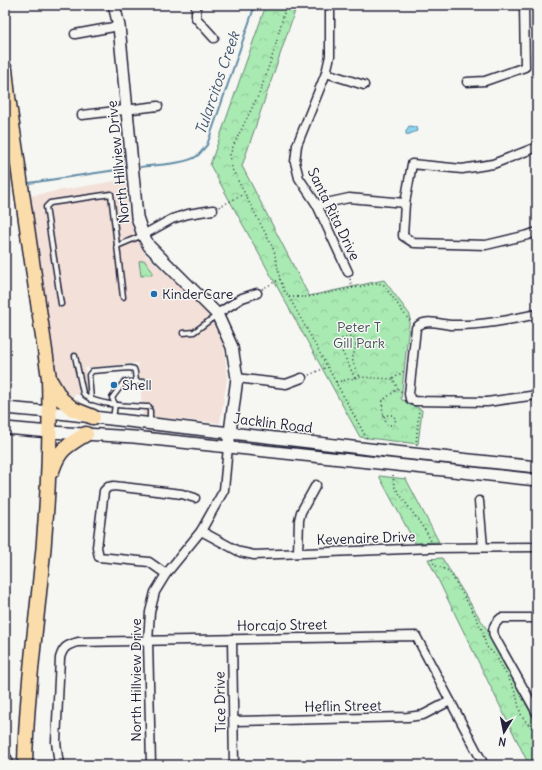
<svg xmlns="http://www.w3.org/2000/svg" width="542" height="770" font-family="Delius,sans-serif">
  <defs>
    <pattern id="grass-dots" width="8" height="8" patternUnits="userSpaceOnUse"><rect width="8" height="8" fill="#a9e9b2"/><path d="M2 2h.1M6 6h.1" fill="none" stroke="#91c89a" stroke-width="1.8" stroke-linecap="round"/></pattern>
    <pattern id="forest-crowns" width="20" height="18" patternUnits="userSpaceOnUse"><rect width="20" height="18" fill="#a9e9b2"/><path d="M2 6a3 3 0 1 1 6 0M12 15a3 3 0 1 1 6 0" fill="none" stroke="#91c89a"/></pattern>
    <pattern id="water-ripples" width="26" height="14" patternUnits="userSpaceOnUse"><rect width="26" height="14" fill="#8bd2ed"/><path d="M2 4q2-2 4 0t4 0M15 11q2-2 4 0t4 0" fill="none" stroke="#78b4cc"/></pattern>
  </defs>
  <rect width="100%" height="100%" fill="#f6f6f2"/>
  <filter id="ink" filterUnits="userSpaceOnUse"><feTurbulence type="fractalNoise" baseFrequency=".025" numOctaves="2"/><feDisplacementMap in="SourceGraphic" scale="8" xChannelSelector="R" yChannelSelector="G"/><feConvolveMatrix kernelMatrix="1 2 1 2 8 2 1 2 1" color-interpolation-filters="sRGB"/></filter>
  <g filter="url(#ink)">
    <!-- built -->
    <polygon fill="#f2e0d9" points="126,179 128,217 137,237 147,256 205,309 221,334 225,354 227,379 220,423 143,416 138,363 85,368 88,394 74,395 74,399 99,411 74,405 61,393 51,351 29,196"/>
    <!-- grass -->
    <polygon fill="url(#grass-dots)" stroke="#668676" points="242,443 258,444 298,449 312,448 537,470 537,476"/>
    <!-- forest -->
    <g fill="url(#forest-crowns)" stroke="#668676">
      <polygon points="266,5 297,5 242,166 309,296 384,280 410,315 401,399 422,410 418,444 360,437 210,165"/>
      <polygon points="144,260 152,271 152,275 141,276 139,261"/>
      <polygon points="379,476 406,479 439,542 415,543"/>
      <polygon points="442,558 489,633 537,725 537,765 529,765 428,559"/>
    </g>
    <!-- water -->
    <polygon fill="url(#water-ripples)" stroke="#618ca6" points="409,126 416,127 417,131 407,135 406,134 406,131"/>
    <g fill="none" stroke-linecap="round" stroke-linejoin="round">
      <!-- stream -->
      <g stroke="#618ca6" stroke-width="2">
        <path d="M141 167C154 165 187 164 197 156 201 153 204 148 207 145L255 5"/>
        <polyline points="29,183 123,169"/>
      </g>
      <!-- lane casing -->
      <g stroke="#22223b" stroke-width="7">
        <g id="lane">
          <polyline points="117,246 143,235"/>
          <polyline points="61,304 46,207 50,203 111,194 123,297"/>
          <polyline points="183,333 194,332 217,315"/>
          <path d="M75 356 83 393C92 406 133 406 149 407"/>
          <polyline points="91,400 89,375 92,371 130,368 134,369 135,372 136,382"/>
          <polyline points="150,411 150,423"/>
          <polyline points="113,419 115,404 112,398 124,382 146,382"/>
        </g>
      </g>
      <!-- street casing -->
      <g stroke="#22223b" stroke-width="11">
        <g id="street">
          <polyline points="196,5 196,18 214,38"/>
          <polyline points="330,5 330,56 326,73 297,145 295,162 299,178 317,205 348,272"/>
          <polyline points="75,34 119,26"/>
          <polyline points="326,73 364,85"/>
          <polyline points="467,82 485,81 525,67 524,5"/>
          <polyline points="82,115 158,106"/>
          <polyline points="537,147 493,164 462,169 412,164 405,203 403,236 414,243 486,245 528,235 537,232"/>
          <polyline points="317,205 349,198 405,203"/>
          <polyline points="143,235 172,219 188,214 213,210"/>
          <polyline points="217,314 242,298 257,293"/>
          <path d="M537 314C509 320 480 326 451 325 440 324 424 318 416 328L409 394 410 399 414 401 487 402 537 395"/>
          <polyline points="237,378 286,384 302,378"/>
          <polyline points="479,501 483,547"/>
          <polyline points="201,531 240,552 254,555 431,548 537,547"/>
          <polyline points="298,553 299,520 301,512 316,485"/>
          <polyline points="166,574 149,562 99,557 97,547 104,491 108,487 114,486 182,494 195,498"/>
          <path d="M537 618H501C494 624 492 628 494 636L537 713"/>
          <polyline points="232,639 234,765"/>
          <polyline points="234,721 408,717 423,715 450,701"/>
          <path d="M59 765 56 742 60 658C63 647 67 645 78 642L416 636 484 765"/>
          <polyline points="151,765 148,641 150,612 155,592 166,574 201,531 224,490 228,447"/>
        </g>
      </g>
      <!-- secondary casing -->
      <g stroke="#22223b" stroke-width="14">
        <g id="secondary">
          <polyline points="114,5 119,26 137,217 143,235 149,246 217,314 232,347 237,378 229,440"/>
          <polyline points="5,408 50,412 395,452 537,467"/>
          <polyline points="5,428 50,432 134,437 537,480"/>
        </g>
      </g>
      <!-- highway casing -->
      <g stroke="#22223b" stroke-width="17">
        <g id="highway">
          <path d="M5 69 8 97 49 378C51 450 47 522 39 593 33 650 26 707 25 765"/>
          <polyline points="51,382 61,399 73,409 93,417"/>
          <path d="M52 471C59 449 67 446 86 434"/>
          <polyline points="5,760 6,765"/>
        </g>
      </g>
      <!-- path -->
      <g stroke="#22223b" stroke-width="1.5" stroke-dasharray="1 3" stroke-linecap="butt">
        <polyline points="286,5 274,51 260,92 234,144 230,155 232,169 274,250 280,279 284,290 289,297 367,439"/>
        <polyline points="219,207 244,194"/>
        <polyline points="350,279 353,289"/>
        <polyline points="262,289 280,279"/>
        <polyline points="289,297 308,297 378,283 384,285 408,319 412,321"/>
        <polyline points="309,375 327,367"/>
        <path d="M355 378 339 345C338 338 344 338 349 336 363 339 351 353 353 362 354 367 358 372 360 377"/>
        <polyline points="393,379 404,371"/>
        <polyline points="336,382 360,377 393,379 398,389 402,392"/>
        <path d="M383 415H392L396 419 394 425H387C384 416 381 410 383 400L398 389"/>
        <polyline points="416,445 419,409"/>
        <polyline points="393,475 394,486 427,533 431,541"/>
        <polyline points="432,559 434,564 436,566 449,571 475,615 482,630 486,646 496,656"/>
        <path d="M498 659C503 670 511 681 515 692 518 699 518 707 521 714 524 723 534 726 537 736"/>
      </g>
      <!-- lane -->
      <use href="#lane" stroke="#f6f6f2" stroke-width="4"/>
      <!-- street -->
      <use href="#street" stroke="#f6f6f2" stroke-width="8"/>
      <!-- secondary -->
      <use href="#secondary" stroke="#f6f6f2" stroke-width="11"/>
      <!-- highway -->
      <use href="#highway" stroke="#faddab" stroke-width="14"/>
    </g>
  </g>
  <!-- markers -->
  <g fill="#1f6fb2" stroke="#f6f6f2" stroke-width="1.5">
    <circle cx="154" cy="294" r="4"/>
    <circle cx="114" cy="385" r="4"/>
  </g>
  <g text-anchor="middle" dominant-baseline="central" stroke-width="3" stroke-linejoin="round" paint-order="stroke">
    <!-- street labels -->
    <g font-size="14" fill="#22223b" stroke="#f6f6f2">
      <text transform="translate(118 162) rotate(-96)">North Hillview Drive</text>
      <text transform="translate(334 214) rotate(64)">Santa Rita Drive</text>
      <text transform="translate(273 423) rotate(7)">Jacklin Road</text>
      <text transform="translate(366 538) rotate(-2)">Kevenaire Drive</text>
      <text transform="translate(282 625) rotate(-1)">Horcajo Street</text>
      <text transform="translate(136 680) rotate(-90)">North Hillview Drive</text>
      <text transform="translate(220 702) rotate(-91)">Tice Drive</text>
      <text transform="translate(343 706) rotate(-1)">Heflin Street</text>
    </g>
    <!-- poi labels -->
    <g font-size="14" fill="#22223b" stroke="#f6f6f2" text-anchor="start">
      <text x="162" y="294">KinderCare</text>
      <text x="122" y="385">Shell</text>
    </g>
    <!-- park labels -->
    <g font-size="14" fill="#445459" stroke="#f6f6f2">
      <text x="359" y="327">Peter T<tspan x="359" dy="16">Gill Park</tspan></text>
    </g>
    <!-- water labels -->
    <g font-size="15" font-style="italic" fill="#425770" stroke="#f6f6f2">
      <text transform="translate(217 83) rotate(-71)">Tularcitos Creek</text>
    </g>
  </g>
  <!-- margin -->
  <rect width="542" height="770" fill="none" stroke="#f6f6f2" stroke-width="20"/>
  <rect x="10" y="10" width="522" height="750" fill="none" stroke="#22223b" stroke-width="1.5" filter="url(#ink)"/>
  <!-- north arrow -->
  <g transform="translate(504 732) rotate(190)" stroke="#f6f6f2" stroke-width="3" paint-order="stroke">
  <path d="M0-3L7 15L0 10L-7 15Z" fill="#22223b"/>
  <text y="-6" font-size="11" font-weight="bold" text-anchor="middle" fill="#22223b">N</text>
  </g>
</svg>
